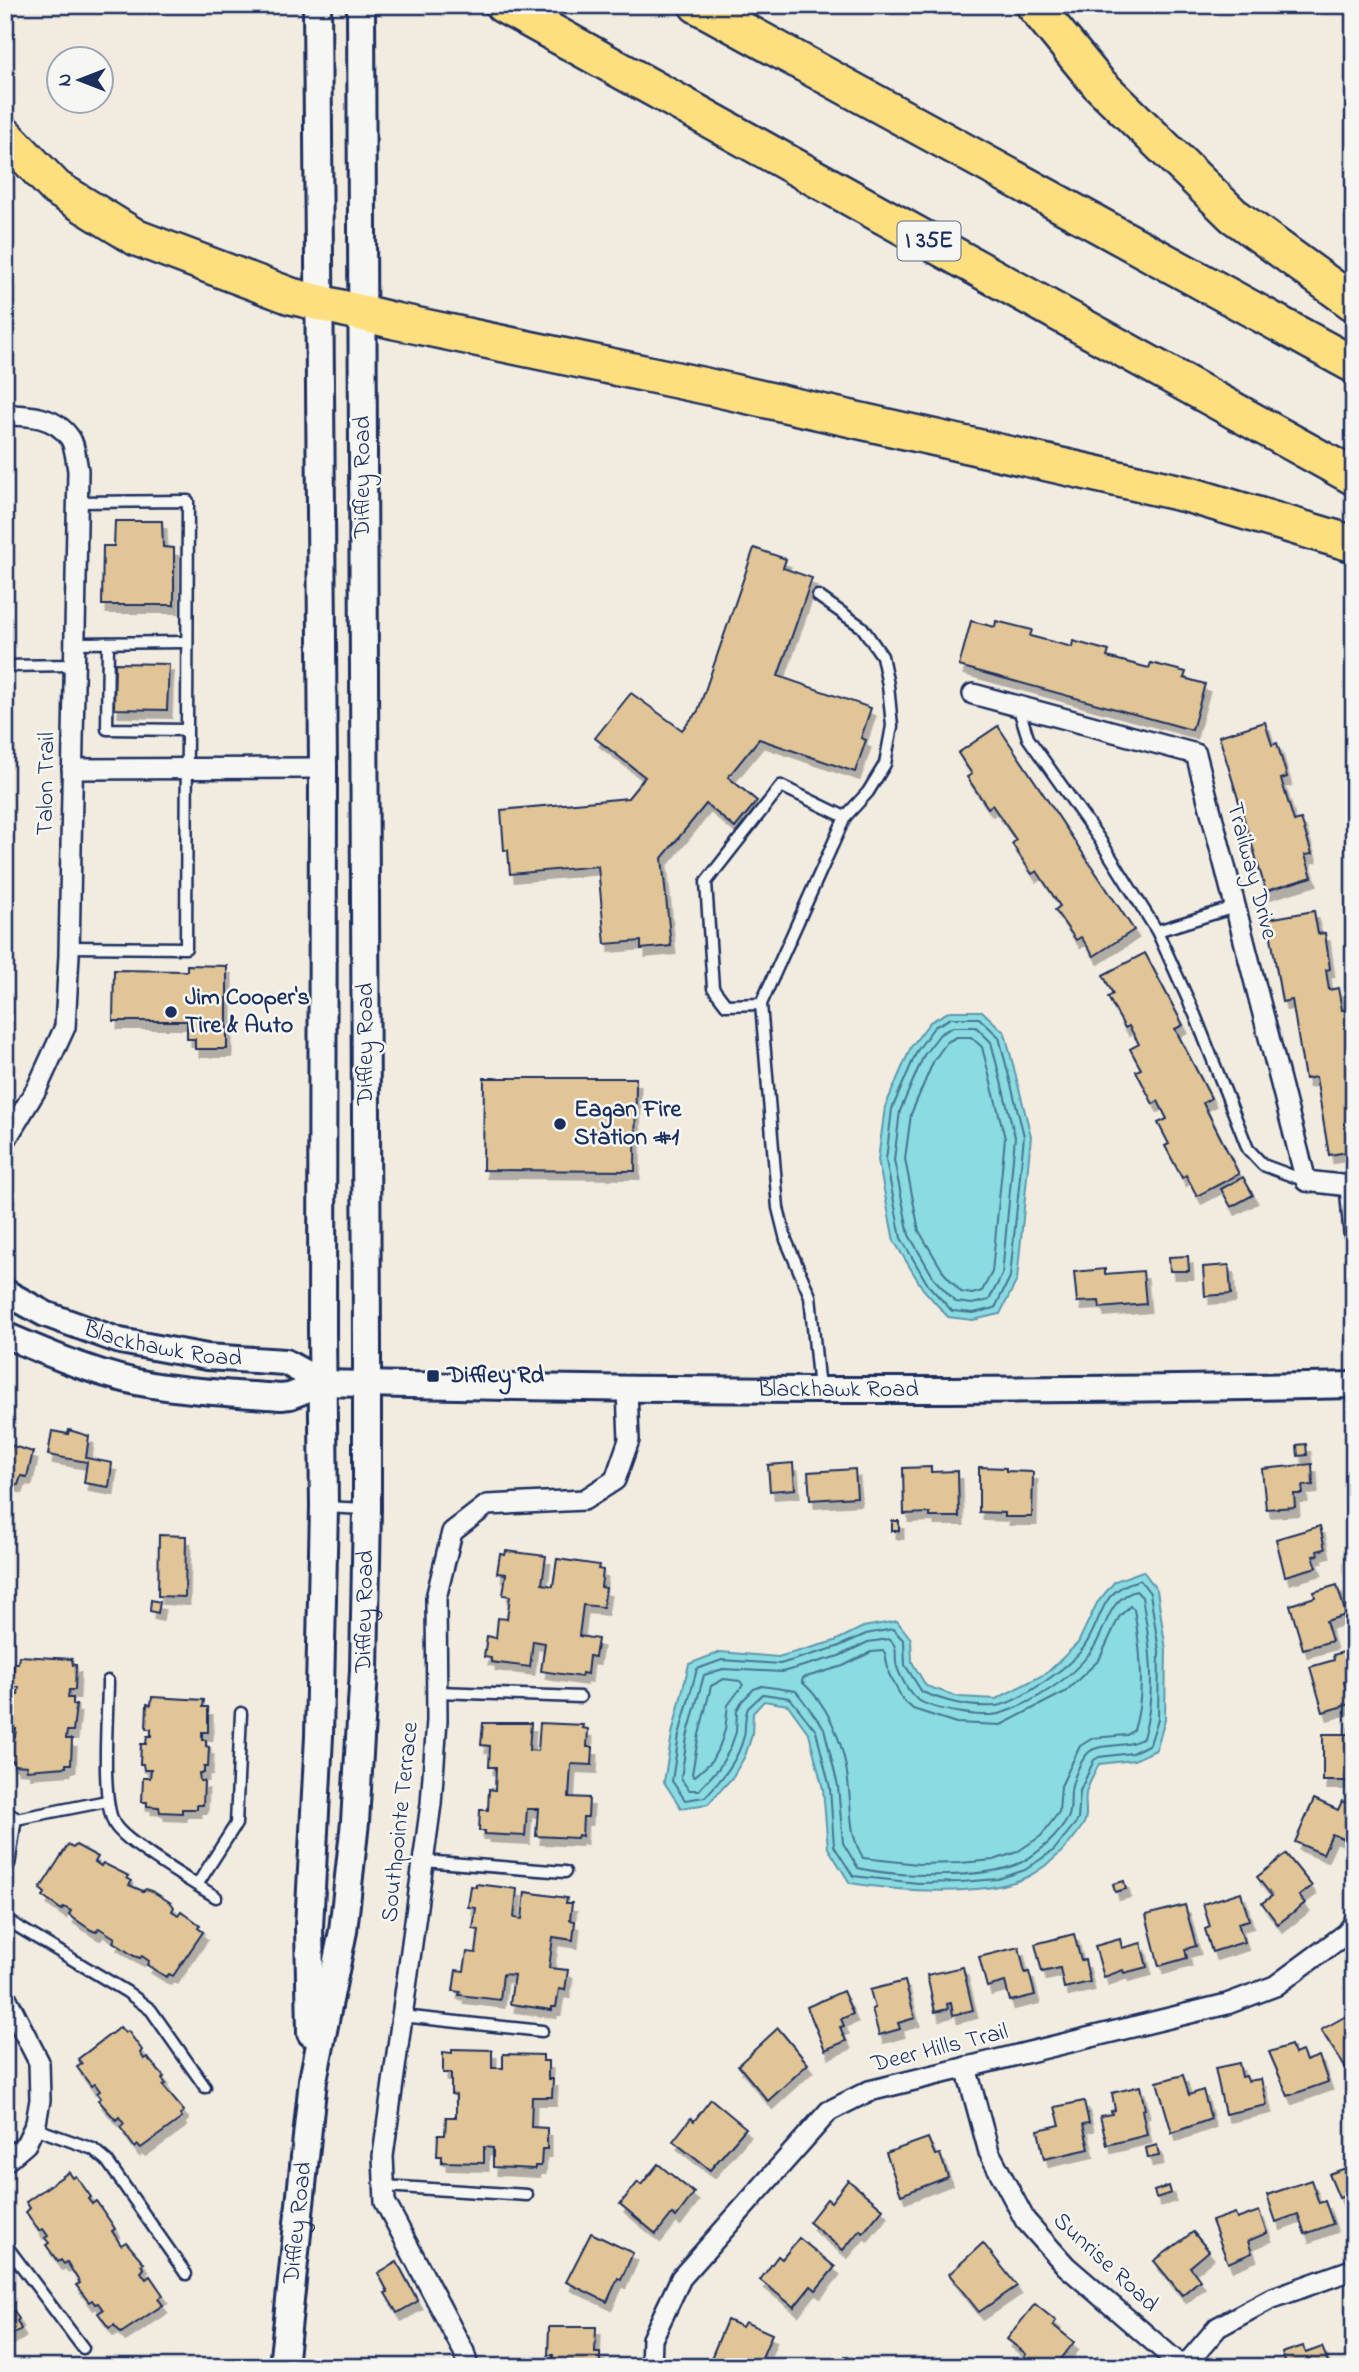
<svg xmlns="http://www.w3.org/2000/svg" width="1359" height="2372" font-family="'Indie Flower',sans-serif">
  <defs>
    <filter id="shadow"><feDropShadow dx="4.5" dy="8" stdDeviation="0" flood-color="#0004"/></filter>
  </defs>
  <rect width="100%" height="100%" fill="#f2ece0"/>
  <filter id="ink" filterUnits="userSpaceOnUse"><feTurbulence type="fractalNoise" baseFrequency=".0143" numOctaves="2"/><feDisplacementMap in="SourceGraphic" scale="14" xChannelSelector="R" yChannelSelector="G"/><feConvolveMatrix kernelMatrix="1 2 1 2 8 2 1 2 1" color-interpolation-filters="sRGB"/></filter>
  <g filter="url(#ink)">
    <!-- water -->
    <g fill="#8adce1" stroke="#5e97ad" stroke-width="2">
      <polygon points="950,1011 982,1011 1005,1033 1031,1136 1017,1280 1000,1314 973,1320 948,1317 923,1289 894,1241 878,1160 885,1107 911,1047 930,1022"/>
      <path d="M1143 1571 1157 1590 1166 1650 1165 1720 1156 1750 1134 1760 1099 1764C1095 1773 1088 1784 1086 1793 1084 1803 1089 1816 1083 1825 1070 1845 1051 1864 1029 1876 986 1898 897 1891 850 1883L828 1848 823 1789 809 1734 788 1705 764 1701 753 1713 752 1735 745 1756 732 1778 708 1804 681 1808 664 1782 672 1734 689 1664 720 1652 778 1657 835 1641 863 1627 897 1621 911 1639 912 1662 926 1686 959 1697 996 1699 1047 1673 1078 1643 1097 1603 1115 1581Z"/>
    </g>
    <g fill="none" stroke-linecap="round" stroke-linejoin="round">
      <!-- shore -->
      <g stroke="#477492" stroke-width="2">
        <polygon points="951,1018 979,1018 999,1037 1024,1136 1010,1277 995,1308 973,1313 952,1311 928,1285 901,1238 886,1160 892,1109 917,1051 934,1027"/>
        <polygon points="953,1027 976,1027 991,1042 1015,1137 1002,1275 989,1300 972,1304 956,1302 935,1280 909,1235 894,1160 900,1111 924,1055 940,1034"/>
        <polygon points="957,1037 971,1037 982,1047 1005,1138 992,1272 982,1291 972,1294 961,1292 944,1273 919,1231 905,1159 911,1114 934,1060 947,1042"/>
        <path d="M1140 1580 1150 1593 1159 1651 1158 1719 1150 1744 1132 1753 1099 1757 1094 1760 1080 1791 1078 1820 1054 1850 1025 1870 998 1879 961 1882 918 1883 853 1876 834 1846 830 1788 816 1731 790 1698 763 1694 748 1708C744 1717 746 1726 744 1736 738 1761 722 1779 705 1797L685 1800 672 1781 679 1735 697 1669 722 1660 780 1664 837 1647 866 1634 893 1629 904 1641 905 1665 922 1692C944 1701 971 1708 996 1706 1017 1704 1072 1665 1084 1647 1104 1618 1098 1590 1140 1580Z"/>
        <path d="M1136 1591 1142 1597C1150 1642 1157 1693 1143 1738 1127 1749 1099 1742 1088 1753 1080 1761 1072 1781 1071 1792 1070 1800 1072 1811 1068 1818 1058 1836 1040 1852 1022 1862 987 1880 897 1877 858 1868L843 1843 838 1786 824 1728 796 1691 762 1686 754 1689 742 1701 737 1710 736 1732 730 1749 719 1768 699 1790H689L681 1779 687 1737 704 1675 723 1669 782 1672 839 1656 868 1642 889 1639C898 1646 895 1653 896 1663 898 1673 909 1694 918 1700 934 1710 984 1719 1002 1713 1033 1703 1070 1679 1090 1653 1107 1632 1106 1599 1136 1591Z"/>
        <path d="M1130 1606 1134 1609C1140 1647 1146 1693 1134 1730L1127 1735 1093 1738 1080 1746 1061 1786 1059 1812 1041 1836 1017 1852 994 1860 960 1863 918 1864 863 1858C849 1833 852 1817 849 1790 846 1751 832 1708 802 1682L803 1678 843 1666 871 1652 883 1651 885 1653 889 1674 903 1700 913 1709 956 1723 1001 1725 1065 1692 1099 1660 1119 1617Z"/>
        <polygon points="724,1679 740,1681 743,1685 728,1705 725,1730 720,1745 711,1762 694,1777 692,1774 698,1739 711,1686"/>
      </g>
    </g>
    <!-- building -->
    <g fill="#e1c596" stroke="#1b2f5e" stroke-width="2" filter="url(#shadow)">
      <polygon points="115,521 162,521 163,547 174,548 174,605 102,605 103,546 114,546"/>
      <polygon points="754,548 786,559 783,568 812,578 778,676 871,708 861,738 866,740 855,772 759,739 728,777 757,801 735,828 706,804 662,858 671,946 641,949 641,941 605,944 598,866 510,874 508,850 504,850 501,810 628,798 645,777 595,738 631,693 682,730 698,711"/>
      <polygon points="971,621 995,627 996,621 1032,630 1030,636 1072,647 1073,641 1109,651 1107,657 1149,668 1151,663 1186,672 1184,678 1205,684 1192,730 959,666"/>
      <polygon points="115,663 169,664 167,710 114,709"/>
      <polygon points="1265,722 1272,745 1277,743 1287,777 1281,779 1294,821 1301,819 1312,854 1305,855 1312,877 1266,891 1219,736"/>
      <polygon points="998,726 1134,930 1094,956 1081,937 1076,940 1055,910 1060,906 1037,871 1032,874 1012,844 1016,840 992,805 988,808 967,777 972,774 958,753"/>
      <polygon points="1314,911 1318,934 1325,933 1330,969 1326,970 1329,990 1338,988 1342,1010 1349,1009 1354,1041 1354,1046 1349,1047 1354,1067 1354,1151 1329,1155 1316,1077 1305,1079 1292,1000 1282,1002 1268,919"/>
      <polygon points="1145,953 1183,1025 1175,1029 1211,1098 1203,1103 1239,1174 1197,1196 1186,1175 1182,1178 1165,1146 1169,1144 1158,1123 1167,1119 1158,1101 1153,1104 1136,1071 1141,1069 1130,1049 1139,1044 1129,1026 1125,1028 1108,997 1113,994 1103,975"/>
      <polygon points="187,965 227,966 227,1049 195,1049 195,1039 187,1039 187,1021 113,1021 114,970 187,971"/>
      <polygon points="484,1078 636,1078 635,1171 483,1170"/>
      <polygon points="1243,1177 1253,1195 1231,1207 1221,1189"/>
      <polygon points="1188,1256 1189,1271 1170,1271 1169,1257"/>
      <polygon points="1229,1265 1231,1294 1205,1296 1203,1267"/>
      <polygon points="1105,1269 1105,1274 1143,1271 1146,1304 1100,1308 1099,1301 1077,1302 1074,1272"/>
      <polygon points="69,1430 89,1436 86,1458 112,1463 109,1487 84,1483 87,1462 48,1455 52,1431 68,1434"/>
      <polygon points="6,1444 33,1452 27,1477 21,1476 18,1485 5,1481"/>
      <polygon points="1306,1444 1307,1455 1298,1456 1297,1445"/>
      <polygon points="793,1463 795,1489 770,1491 768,1465"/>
      <polygon points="1312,1464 1313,1485 1302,1486 1303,1494 1294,1494 1295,1507 1266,1509 1262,1469"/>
      <polygon points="931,1467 931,1472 958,1471 959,1517 930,1517 930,1513 904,1514 903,1468"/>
      <polygon points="979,1467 1006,1468 1006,1471 1033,1472 1032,1517 1005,1517 1005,1513 979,1512"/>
      <polygon points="855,1469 857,1497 810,1500 808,1472"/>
      <rect x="892" y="1521" width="7" height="10"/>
      <polygon points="1320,1526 1325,1549 1317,1551 1318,1555 1313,1556 1317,1567 1285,1576 1276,1539"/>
      <polygon points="159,1535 186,1536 185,1597 158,1596"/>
      <polygon points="506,1551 546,1556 542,1584 553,1586 557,1559 599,1565 598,1569 603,1570 601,1587 606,1588 603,1607 583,1605 579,1636 598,1639 595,1657 589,1656 587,1674 582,1673 581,1677 541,1671 545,1643 533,1641 530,1667 491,1662 491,1658 484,1657 487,1636 496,1638 498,1618 507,1619 510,1596 503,1595 506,1574 497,1573 500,1554 505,1555"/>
      <polygon points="1337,1585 1346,1615 1326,1621 1332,1641 1303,1649 1290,1605 1315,1597 1314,1592"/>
      <polygon points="151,1600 160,1602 158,1613 150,1611"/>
      <polygon points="1354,1649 1354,1679 1344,1682 1350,1704 1323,1712 1310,1667 1334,1660 1333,1655"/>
      <polygon points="19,1656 72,1659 73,1665 76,1665 75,1690 69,1690 68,1698 73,1698 73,1705 76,1705 73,1731 67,1731 66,1739 72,1739 71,1764 66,1764 66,1767 26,1770 27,1766 14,1765 14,1761 10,1761 10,1737 15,1737 16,1729 11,1729 11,1723 8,1723 10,1701 14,1701 14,1695 18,1695 19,1687 12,1687 14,1663 18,1663"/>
      <polygon points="152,1697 204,1700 203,1707 208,1707 208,1732 202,1732 202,1740 206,1740 206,1746 209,1747 208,1767 204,1767 204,1773 199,1773 200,1781 204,1781 203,1805 197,1805 197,1809 182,1809 182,1813 160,1812 159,1807 147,1806 147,1802 142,1802 143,1778 150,1778 151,1770 144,1770 143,1764 140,1764 141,1744 146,1744 147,1736 151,1736 151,1729 146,1729 147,1704 151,1705"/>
      <polygon points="483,1723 531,1723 529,1750 538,1751 540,1723 583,1725 582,1728 588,1729 587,1747 593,1747 592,1765 571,1764 569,1797 589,1798 588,1817 583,1817 582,1836 578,1835 577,1838 536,1836 538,1809 527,1809 525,1836 485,1834 485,1831 479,1831 480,1810 488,1810 489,1789 495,1790 496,1767 489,1767 490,1746 481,1745"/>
      <polygon points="1349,1728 1354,1728 1352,1781 1323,1781 1323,1734 1349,1734"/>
      <polygon points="1314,1799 1338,1810 1342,1801 1354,1807 1354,1834 1351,1842 1332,1834 1323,1854 1295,1842"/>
      <polygon points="68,1845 73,1848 76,1845 98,1857 95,1862 101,1866 103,1863 129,1876 127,1878 132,1881 129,1885 143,1891 146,1889 152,1891 171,1903 174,1907 172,1911 178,1915 181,1911 200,1925 198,1928 203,1932 173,1976 169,1974 166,1977 147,1965 149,1961 142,1956 140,1958 134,1956 113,1942 115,1938 99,1928 96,1932 91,1930 69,1915 71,1911 64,1907 62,1910 43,1897 45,1893 40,1889"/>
      <polygon points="1286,1854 1312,1886 1299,1896 1305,1903 1278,1924 1262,1903 1272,1896 1257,1877"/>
      <polygon points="1124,1881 1126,1889 1115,1892 1113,1884"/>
      <polygon points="476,1884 517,1889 514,1918 522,1919 525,1892 567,1898 566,1903 572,1903 570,1920 575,1921 573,1940 553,1937 549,1968 568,1970 565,1990 559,1989 556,2007 552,2007 552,2010 510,2004 514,1975 503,1974 500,2000 459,1995 460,1992 453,1991 456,1970 464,1971 467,1952 476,1953 479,1930 473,1929 476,1908 468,1907 471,1886 476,1887"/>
      <polygon points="1241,1892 1249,1920 1238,1923 1244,1942 1212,1952 1205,1929 1210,1927 1203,1904"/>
      <polygon points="1185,1905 1196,1946 1185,1949 1187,1958 1159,1966 1146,1915"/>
      <polygon points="1074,1934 1081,1961 1085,1960 1090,1982 1064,1988 1060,1968 1042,1972 1035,1944"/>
      <polygon points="1120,1939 1122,1948 1141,1943 1147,1967 1124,1973 1123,1970 1104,1977 1095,1946"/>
      <polygon points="1019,1947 1025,1973 1029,1972 1035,1995 1010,2001 1005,1982 987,1987 979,1957"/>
      <polygon points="963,1967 973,2010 953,2015 951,2003 947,2004 948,2009 935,2012 927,1975"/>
      <polygon points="905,1981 915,2018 898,2023 900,2029 879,2035 872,2009 875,2008 870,1990"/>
      <polygon points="843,1991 853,2014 841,2019 844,2026 840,2027 846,2041 825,2050 807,2007"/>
      <polygon points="1348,2015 1354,2024 1354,2066 1347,2070 1321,2030"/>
      <polygon points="120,2027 125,2033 128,2031 142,2050 140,2053 144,2059 147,2057 164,2077 162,2079 166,2084 163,2086 184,2111 180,2115 182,2118 141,2148 138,2145 135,2148 120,2127 124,2124 119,2117 116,2120 98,2100 101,2098 97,2093 100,2091 95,2084 91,2086 77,2067 82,2064 78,2059"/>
      <polygon points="778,2028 808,2064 768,2101 738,2065"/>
      <polygon points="1291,2045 1295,2054 1302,2051 1306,2061 1319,2056 1328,2082 1288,2096 1269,2052"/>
      <polygon points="452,2049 492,2050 492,2068 503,2068 503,2054 543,2055 543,2061 548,2061 548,2079 553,2079 552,2097 532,2097 531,2127 547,2128 547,2149 542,2149 541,2166 535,2166 535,2169 493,2167 493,2148 484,2147 484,2163 442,2162 442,2156 437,2156 438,2135 445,2135 446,2117 456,2117 456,2095 451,2094 451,2073 443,2073 443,2052 452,2053"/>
      <polygon points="1239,2063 1242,2077 1246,2076 1248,2081 1261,2079 1267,2105 1225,2114 1215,2068"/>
      <polygon points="1183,2075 1189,2095 1203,2090 1211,2119 1172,2133 1157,2082"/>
      <polygon points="1140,2086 1145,2109 1142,2110 1147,2135 1107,2145 1100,2116 1112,2114 1111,2111 1115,2110 1112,2093"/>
      <polygon points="711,2099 746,2128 710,2170 673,2141 691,2118 694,2121"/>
      <polygon points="1084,2101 1089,2123 1083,2124 1089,2149 1044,2159 1038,2130 1060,2125 1055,2107"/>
      <polygon points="928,2138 935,2155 940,2154 948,2177 901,2195 886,2153"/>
      <polygon points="1157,2145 1159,2156 1148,2158 1146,2148"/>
      <polygon points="658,2164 694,2193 676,2217 672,2214 656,2234 620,2204 638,2182 641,2185"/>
      <polygon points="1354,2165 1354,2193 1339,2198 1329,2174"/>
      <polygon points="69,2172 73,2178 76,2176 91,2197 88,2199 92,2204 96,2201 112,2224 115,2229 112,2231 121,2245 126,2242 144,2263 141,2265 144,2269 141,2272 146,2279 150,2276 163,2295 158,2299 163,2305 121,2333 114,2325 109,2328 98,2313 103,2310 98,2303 95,2304 92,2300 89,2302 76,2285 80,2283 67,2262 64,2264 61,2260 58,2262 46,2245 49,2243 45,2238 48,2236 43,2229 39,2231 26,2212 30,2208 26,2202"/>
      <polygon points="848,2180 883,2209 863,2233 860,2230 843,2250 809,2222 827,2199 831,2202"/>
      <polygon points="1311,2180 1319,2203 1325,2201 1333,2224 1305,2234 1298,2214 1276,2222 1267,2195"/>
      <polygon points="1169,2186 1171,2193 1156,2198 1154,2191"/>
      <polygon points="1259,2211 1267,2233 1248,2241 1252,2253 1228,2263 1212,2221 1235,2213 1237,2219"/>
      <polygon points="1193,2232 1209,2251 1190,2267 1200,2280 1182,2295 1154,2261"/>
      <polygon points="591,2233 633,2253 621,2280 618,2278 607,2302 566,2282"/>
      <polygon points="799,2238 835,2267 816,2290 811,2286 794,2307 760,2280 778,2256 782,2259"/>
      <polygon points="983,2243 1017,2286 979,2312 949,2274"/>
      <polygon points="397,2262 418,2301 397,2313 385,2293 388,2292 378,2273"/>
      <polygon points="7,2299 19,2319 17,2321 21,2329 5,2339"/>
      <polygon points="1035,2304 1056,2321 1053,2325 1074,2342 1055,2367 1033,2367 1023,2359 1026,2354 1007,2339"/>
      <polygon points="727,2320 742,2327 745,2322 772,2334 758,2367 720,2367 709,2363"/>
      <polygon points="1354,2326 1354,2353 1347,2329"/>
      <polygon points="549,2327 596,2327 595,2353 600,2353 600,2367 552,2367 553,2355 548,2355"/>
      <polygon points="1303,2346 1306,2353 1322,2347 1330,2367 1287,2367 1282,2353"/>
      <polygon points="845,2356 872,2367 841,2367"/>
      <polygon points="1098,2357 1109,2367 1090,2367"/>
    </g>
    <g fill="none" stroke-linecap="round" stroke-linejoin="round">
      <!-- service casing -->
      <g stroke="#1b2f5e" stroke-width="15">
        <g id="service">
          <polyline points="818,596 862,627 882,656 888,685 892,726 885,764 868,792 845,817"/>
          <polyline points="75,643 187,642"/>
          <polyline points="108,643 107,729 186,730"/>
          <polyline points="5,666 74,665"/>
          <polyline points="1018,706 1028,738 1100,840 1157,931 1195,1015 1248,1149 1263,1165 1306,1181"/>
          <polyline points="1157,931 1235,907"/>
          <polyline points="69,947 186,948 188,501 77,502"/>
          <polyline points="761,1004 726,1005 713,988 706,882 781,786 845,817 761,1004 778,1208 786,1240 810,1296 819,1390"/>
          <polyline points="324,1507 365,1509"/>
          <path d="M108 1681C108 1712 100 1801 115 1825 127 1844 194 1883 216 1897"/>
          <polyline points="437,1692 580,1697"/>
          <polyline points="8,1818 11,1820 107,1801"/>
          <polyline points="423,1861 565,1872"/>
          <polyline points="197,1885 236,1824 241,1713"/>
          <polyline points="5,1919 127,1992 151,2010 205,2087"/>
          <polyline points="402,2016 542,2031"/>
          <polyline points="34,2128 93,2149 107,2161 186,2274"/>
          <polyline points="384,2186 527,2195"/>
          <polyline points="5,2244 83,2348"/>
        </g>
      </g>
      <!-- minor casing -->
      <g stroke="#1b2f5e" stroke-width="24">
        <g id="minor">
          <path d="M5 415C29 415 55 416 70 438 75 445 76 460 78 470L69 955 65 1027 37 1088 5 1141"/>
          <polyline points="973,694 1196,754 1306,1181 1350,1186"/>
          <polyline points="72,769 323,768"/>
          <polyline points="1354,1185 1350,1186 1354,1233"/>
          <polyline points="5,1862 11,1820"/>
          <polyline points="5,1995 39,2062 40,2100 36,2123 26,2144 5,2162"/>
          <polyline points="966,2067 989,2152 1025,2220 1066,2266 1183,2367"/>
          <polyline points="468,2367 464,2352 385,2202 383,2156 431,1804 437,1720 436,1598 452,1532 487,1505 584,1500 615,1480 629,1440 627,1390"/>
          <polyline points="651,2367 652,2339 681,2278 829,2111 869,2091 1227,2004 1275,1986 1347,1933 1354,1923"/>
          <polyline points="1184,2367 1218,2327 1270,2299 1354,2269"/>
        </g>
      </g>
      <!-- tertiary casing -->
      <g stroke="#1b2f5e" stroke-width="30">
        <g id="tertiary">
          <path id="s1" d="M5 1292 45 1314 120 1341 207 1357 285 1362 323 1383"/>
          <path id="s2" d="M5 1335C52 1355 102 1377 152 1385 195 1392 238 1394 281 1397L290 1396 323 1383C667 1392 1010 1392 1354 1385"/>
        </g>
      </g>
      <!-- secondary casing -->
      <g stroke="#1b2f5e" stroke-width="32">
        <g id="secondary">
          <polyline points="311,2033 309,1927 319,1736 324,1507 322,1331 323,768 317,5"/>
          <path id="s3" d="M283 2367 313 2080 343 1931 355 1822 364 1670 367 1509V1343L361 5"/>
        </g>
      </g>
      <!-- motorway casing -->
      <g stroke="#1b2f5e" stroke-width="40">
        <g id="motorway">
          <polyline points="503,5 1354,477"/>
          <polyline points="697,5 1354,365"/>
          <polyline points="1034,5 1098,83 1233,215 1354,303"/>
          <polyline points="5,135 56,188 137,238 291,296 395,321 705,386 1190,495 1354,544"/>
        </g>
      </g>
      <!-- service -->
      <use href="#service" stroke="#f6f6f2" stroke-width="10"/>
      <!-- minor -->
      <use href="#minor" stroke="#f6f6f2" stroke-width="19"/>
      <!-- tertiary -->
      <use href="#tertiary" stroke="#f6f6f2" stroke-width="24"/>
      <!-- secondary -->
      <use href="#secondary" stroke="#f6f6f2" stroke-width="26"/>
      <!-- motorway -->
      <use href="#motorway" stroke="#fedf80" stroke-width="35"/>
    </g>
  </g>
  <!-- markers -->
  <g fill="#1b2f5e" stroke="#f6f6f2" stroke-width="2.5">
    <circle cx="171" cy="1012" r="7"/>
    <circle cx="560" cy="1124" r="7"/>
    <rect x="426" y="1369" width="14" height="14" rx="3.5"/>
  </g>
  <g text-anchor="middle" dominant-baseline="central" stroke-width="5" stroke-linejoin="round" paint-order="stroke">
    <!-- shield labels -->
    <rect fill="#f6f6f2" stroke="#5d6b8a" stroke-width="2" x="897.5" y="221.5" width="63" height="39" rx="5"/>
    <g font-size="23" font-weight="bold" fill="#1b2f5e">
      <text x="929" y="241">I 35E</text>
    </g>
    <!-- street labels -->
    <g font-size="24" fill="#1b2f5e" stroke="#f6f6f2">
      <text transform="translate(363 477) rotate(-90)">Diffley Road</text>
      <text transform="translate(47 784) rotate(-89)">Talon Trail</text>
      <text transform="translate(1251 871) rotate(75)">Trailway Drive</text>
      <text transform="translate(366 1044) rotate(-90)">Diffley Road</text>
      <text stroke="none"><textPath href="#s1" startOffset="168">Blackhawk Road</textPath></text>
      <text stroke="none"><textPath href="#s2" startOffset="845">Blackhawk Road</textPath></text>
      <text stroke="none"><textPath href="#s3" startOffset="761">Diffley Road</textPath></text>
      <text transform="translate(401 1822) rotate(-84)">Southpointe Terrace</text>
      <text transform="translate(940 2049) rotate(-14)">Deer Hills Trail</text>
      <text stroke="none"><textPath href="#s3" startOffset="145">Diffley Road</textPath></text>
      <text transform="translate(1105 2263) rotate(43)">Sunrise Road</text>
    </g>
    <!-- poi labels -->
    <g font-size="24" font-weight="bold" fill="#1b2f5e" stroke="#f6f6f2" text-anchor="start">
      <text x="185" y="998">Jim Cooper's<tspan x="185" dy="28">Tire &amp; Auto</tspan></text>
      <text x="574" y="1110">Eagan Fire<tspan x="574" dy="28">Station #1</tspan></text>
      <text x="447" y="1376">Diffley Rd</text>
    </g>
  </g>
  <!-- margin -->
  <rect width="1359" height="2372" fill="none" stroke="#f6f6f2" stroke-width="28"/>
  <rect x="14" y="14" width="1331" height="2344" fill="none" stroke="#1b2f5e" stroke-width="2.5" filter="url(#ink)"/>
  <!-- north arrow -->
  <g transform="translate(80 80) rotate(270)"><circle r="33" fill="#f6f6f2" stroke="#9ea6b7" stroke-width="2"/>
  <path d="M0-5L12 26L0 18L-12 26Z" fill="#1b2f5e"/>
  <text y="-10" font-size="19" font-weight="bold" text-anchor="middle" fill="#1b2f5e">N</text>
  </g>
</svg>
